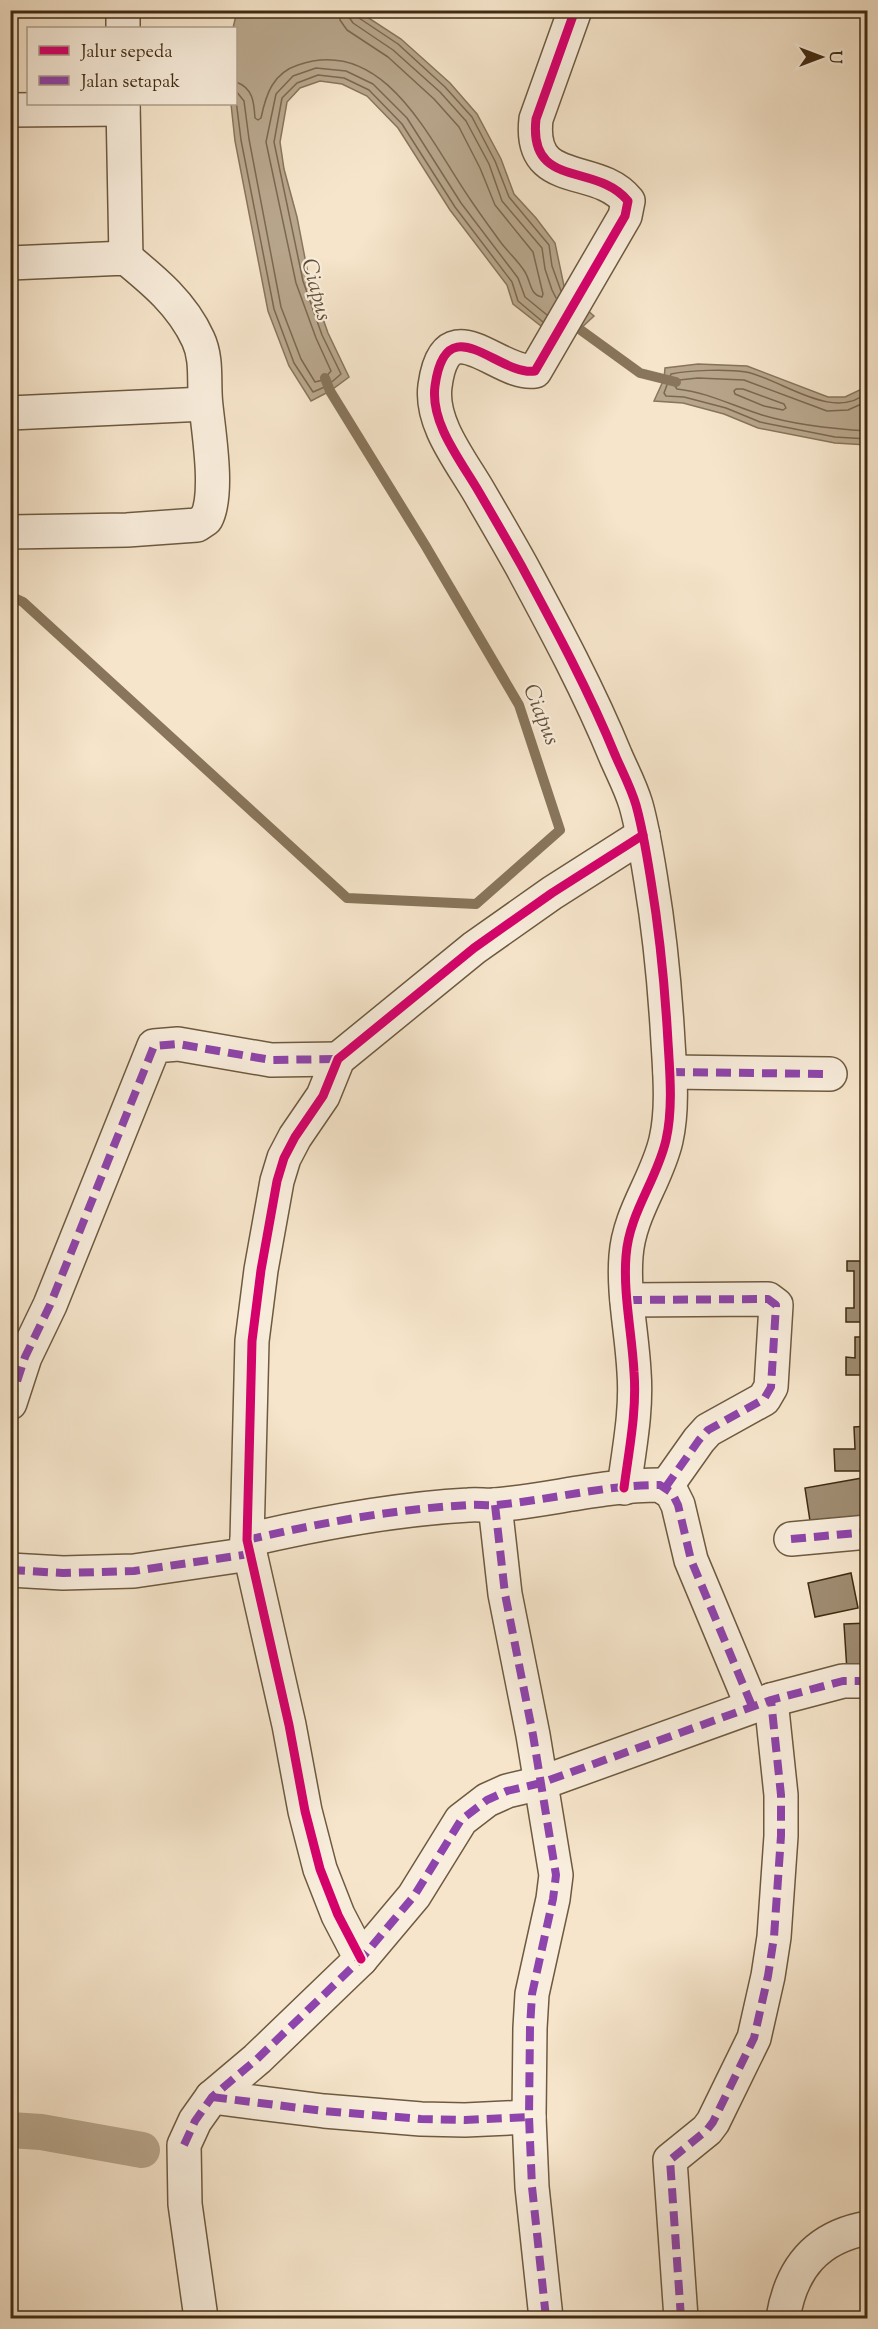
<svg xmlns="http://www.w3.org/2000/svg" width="878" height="2329" font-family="'Sorts Mill Goudy',serif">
  <rect width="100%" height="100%" fill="#f6e5cb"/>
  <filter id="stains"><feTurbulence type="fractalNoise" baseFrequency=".00333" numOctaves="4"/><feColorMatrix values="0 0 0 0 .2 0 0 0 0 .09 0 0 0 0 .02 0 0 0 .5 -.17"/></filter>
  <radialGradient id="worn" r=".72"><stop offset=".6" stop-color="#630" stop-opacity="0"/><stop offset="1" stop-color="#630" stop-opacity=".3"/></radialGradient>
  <!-- water -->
  <g fill="#b8a68c" stroke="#88755b" stroke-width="1.5">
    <polygon points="237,11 358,11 401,39 450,83 477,114 501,159 514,194 536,218 555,243 564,286 572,297 594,316 564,344 513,304 507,285 450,210 398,128 367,96 342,84 320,81 300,88 287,102 280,142 284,169 297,217 309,279 328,333 349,377 330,391 311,401 289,366 268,311 235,141 231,104 236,104 236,28 233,28"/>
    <polygon points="698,364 747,366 828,397 845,397 862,389 867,381 867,445 835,443 758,428 724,414 683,403 654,401 664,379 665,368"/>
  </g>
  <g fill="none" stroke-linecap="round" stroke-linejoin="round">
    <!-- shore -->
    <g stroke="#7c684f" stroke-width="1.5">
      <polyline points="348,10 349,17 353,23 393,50 440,92 466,121 489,164 502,201 542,248 545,269 552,290 556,298"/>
      <polyline points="356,10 359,18 398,44 445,87 472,117 495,161 509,197 549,245 552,266 561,291"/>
      <path d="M236 82C253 88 254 102 255 118L258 120 261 118C266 94 273 73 298 65 385 34 431 143 470 199 480 214 491 229 502 244 510 254 519 262 525 272 531 282 530 295 542 297L543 294 533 252 495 205 480 168 459 127 434 99 388 57 347 30 340 20 339 10"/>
      <polyline points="236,91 244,101 249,139 281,307 301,359 315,382 323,380 331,371 316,338 296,283 266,142 276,94 293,76 316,68 346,71 373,84 407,118 461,203 518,278 525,297 547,315"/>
      <polyline points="236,100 241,140 274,309 294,363 313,392 327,386 341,374 322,335 303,281 274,142 282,98 297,83 318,75 344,78 369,90 402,124 455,207 512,282 518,301 543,322"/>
      <polygon points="736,389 743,389 784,404 786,408 783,410 764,406 735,394 734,391"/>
      <path d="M868 392C833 423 782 379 746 372 727 369 690 370 671 374L664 393 666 396 684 397 726 408 760 422 835 437 868 439"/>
      <path d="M868 401 848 410 827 411 744 380 698 378 679 380 675 386 677 389C707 392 733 406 762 415 795 425 833 429 868 431"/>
    </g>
    <!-- stream -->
    <g stroke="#88755b" stroke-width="10">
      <polyline points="571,323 640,373 676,382"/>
      <polyline points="10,596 23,602 347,898 476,904 560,830 519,705 425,545 330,391 325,378"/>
    </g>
    <!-- canal -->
    <polyline stroke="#b8a68c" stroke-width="36" points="10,2130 41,2132 142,2150"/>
  </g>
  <!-- building -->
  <g fill="#9f8c72" stroke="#402b12" stroke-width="1.5">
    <polygon points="847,1261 868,1261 868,1322 846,1322 846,1308 854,1308 854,1271 847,1271"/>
    <polygon points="855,1337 868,1337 868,1375 846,1375 846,1357 855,1358"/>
    <polygon points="868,1426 868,1471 835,1471 834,1449 855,1449 854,1427"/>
    <polygon points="868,1477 868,1525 812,1534 805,1488"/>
    <polygon points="851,1573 858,1608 815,1617 808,1583"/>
    <polygon points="868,1623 868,1670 847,1671 844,1624"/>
  </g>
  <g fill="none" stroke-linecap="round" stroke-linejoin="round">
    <!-- street casing -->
    <g stroke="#6e5a40" stroke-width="36">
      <g id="street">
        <polyline points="123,10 123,28"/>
        <path d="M575 10 536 119C528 190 597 162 628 201L625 216 535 371C499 377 446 304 435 386 430 423 461 461 479 492 493 516 507 540 521 565 555 628 589 691 616 757 623 773 631 788 636 805 643 830 647 856 651 881 660 935 665 988 668 1042 670 1074 673 1109 666 1140 657 1180 629 1213 626 1256 623 1294 632 1333 634 1372 637 1411 629 1449 624 1488"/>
        <polyline points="123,104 126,258"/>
        <polyline points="10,110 123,109"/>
        <path d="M10 263 126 258C154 281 182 304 198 339 208 360 203 384 206 406 209 435 219 495 206 519L197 525 127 530 10 532"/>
        <polyline points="10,413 205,404"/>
        <polyline points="670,1072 830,1074"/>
        <polyline points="627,1300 768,1299 776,1305 771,1387 764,1399 708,1430 699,1440 665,1488"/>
        <polyline points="10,1403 25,1357 50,1305 154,1046 178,1044 271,1060 338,1059"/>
        <polyline points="495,1505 505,1594 533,1735 556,1875 553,1899 532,1994 530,2028 529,2117 532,2187 546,2318"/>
        <polyline points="791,1539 868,1532"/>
        <path d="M247 1540C320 1523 394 1509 469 1505 478 1504 487 1506 496 1505 550 1500 605 1485 660 1485L672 1493 678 1505 691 1560 752 1706"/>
        <polyline points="10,1570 63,1573 134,1571 250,1554"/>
        <polyline points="361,1959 338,1915 320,1869 305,1811 289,1725 247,1540 252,1341 261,1270 277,1181 284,1158 295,1137 323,1096 338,1059 474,948 552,893 643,835"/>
        <polyline points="212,2097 324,2111 421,2119 465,2120 529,2117"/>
        <polyline points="201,2318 185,2204 184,2145 195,2121 212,2097 257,2059 361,1959 414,1896 461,1820 487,1800 507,1791 541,1783 771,1700 843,1681 868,1681"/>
        <polyline points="681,2318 670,2160 707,2130 713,2122 754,2038 768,1976 774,1937 781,1836 781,1795 771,1700"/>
        <path d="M783 2318C791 2269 816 2237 868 2228"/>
      </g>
    </g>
    <!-- street -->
    <use href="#street" stroke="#f9eedd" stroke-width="33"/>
    <!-- quiet -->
    <g stroke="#8e44ad" stroke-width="8" stroke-dasharray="15 8" stroke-linecap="butt">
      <polyline points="670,1072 830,1074"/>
      <polyline points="627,1300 768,1299 776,1305 771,1387 764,1399 708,1430 699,1440 665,1488"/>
      <polyline points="10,1403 25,1357 50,1305 154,1046 178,1044 271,1060 338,1059"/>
      <polyline points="495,1505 505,1594 533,1735 556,1875 553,1899 532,1994 530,2028 529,2117 532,2187 546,2318"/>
      <polyline points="791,1539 868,1532"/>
      <path d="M247 1540C320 1523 394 1509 469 1505 478 1504 487 1506 496 1505 550 1500 605 1485 660 1485L672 1493 678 1505 691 1560 752 1706"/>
      <polyline points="10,1570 63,1573 134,1571 250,1554"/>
      <polyline points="212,2097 324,2111 421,2119 465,2120 529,2117"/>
      <polyline points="184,2145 195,2121 212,2097 257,2059 361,1959 414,1896 461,1820 487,1800 507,1791 541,1783 771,1700 843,1681 868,1681"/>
      <polyline points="681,2318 670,2160 707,2130 713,2122 754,2038 768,1976 774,1937 781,1836 781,1795 771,1700"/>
    </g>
    <!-- cycleway casing -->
    <g stroke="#f9eedd" stroke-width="13">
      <g id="cycleway">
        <path d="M575 10 536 119C528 190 597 162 628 201L625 216 535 371C499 377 446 304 435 386 430 423 461 461 479 492 493 516 507 540 521 565 555 628 589 691 616 757 623 773 631 788 636 805 643 830 647 856 651 881 660 935 665 988 668 1042 670 1074 673 1109 666 1140 657 1180 629 1213 626 1256 623 1294 632 1333 634 1372 637 1411 629 1449 624 1488"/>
        <polyline points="361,1959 338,1915 320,1869 305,1811 289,1725 247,1540 252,1341 261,1270 277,1181 284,1158 295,1137 323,1096 338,1059 474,948 552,893 643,835"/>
      </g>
    </g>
    <!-- cycleway -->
    <use href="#cycleway" stroke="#d6006c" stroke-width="9"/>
  </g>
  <g text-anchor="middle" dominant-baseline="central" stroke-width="4.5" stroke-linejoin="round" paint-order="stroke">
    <!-- water labels -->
    <g font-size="22" font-style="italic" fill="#645037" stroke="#f9eedd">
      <text transform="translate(315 290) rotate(75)">Ciapus</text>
      <text transform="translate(540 715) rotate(68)">Ciapus</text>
    </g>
  </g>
  <!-- margin -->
  <rect width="878" height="2329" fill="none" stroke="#f6e5cb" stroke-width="36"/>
  <rect x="12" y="12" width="854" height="2305" fill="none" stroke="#402b12" stroke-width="3"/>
  <rect x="18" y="18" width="842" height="2293" fill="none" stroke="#402b12" stroke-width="1.5"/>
  <!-- legend -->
  <rect x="27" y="27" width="210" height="78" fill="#f9eedd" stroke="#afa08c" stroke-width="1.5"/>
  <rect x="39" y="46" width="30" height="9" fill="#d6006c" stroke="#afa08c" stroke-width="1.5"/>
  <text x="81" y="57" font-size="18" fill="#402b12">Jalur sepeda</text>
  <rect x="39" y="76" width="30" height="9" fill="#8e44ad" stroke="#afa08c" stroke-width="1.5"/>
  <text x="81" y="87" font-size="18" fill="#402b12">Jalan setapak</text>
  <!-- north arrow -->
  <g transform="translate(821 57) rotate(90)" stroke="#f9eedd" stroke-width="4.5" paint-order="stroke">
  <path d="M0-4.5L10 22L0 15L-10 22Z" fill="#402b12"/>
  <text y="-9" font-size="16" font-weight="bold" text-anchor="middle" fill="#402b12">U</text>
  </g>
  <rect width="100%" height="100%" filter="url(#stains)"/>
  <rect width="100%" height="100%" fill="url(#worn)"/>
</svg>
